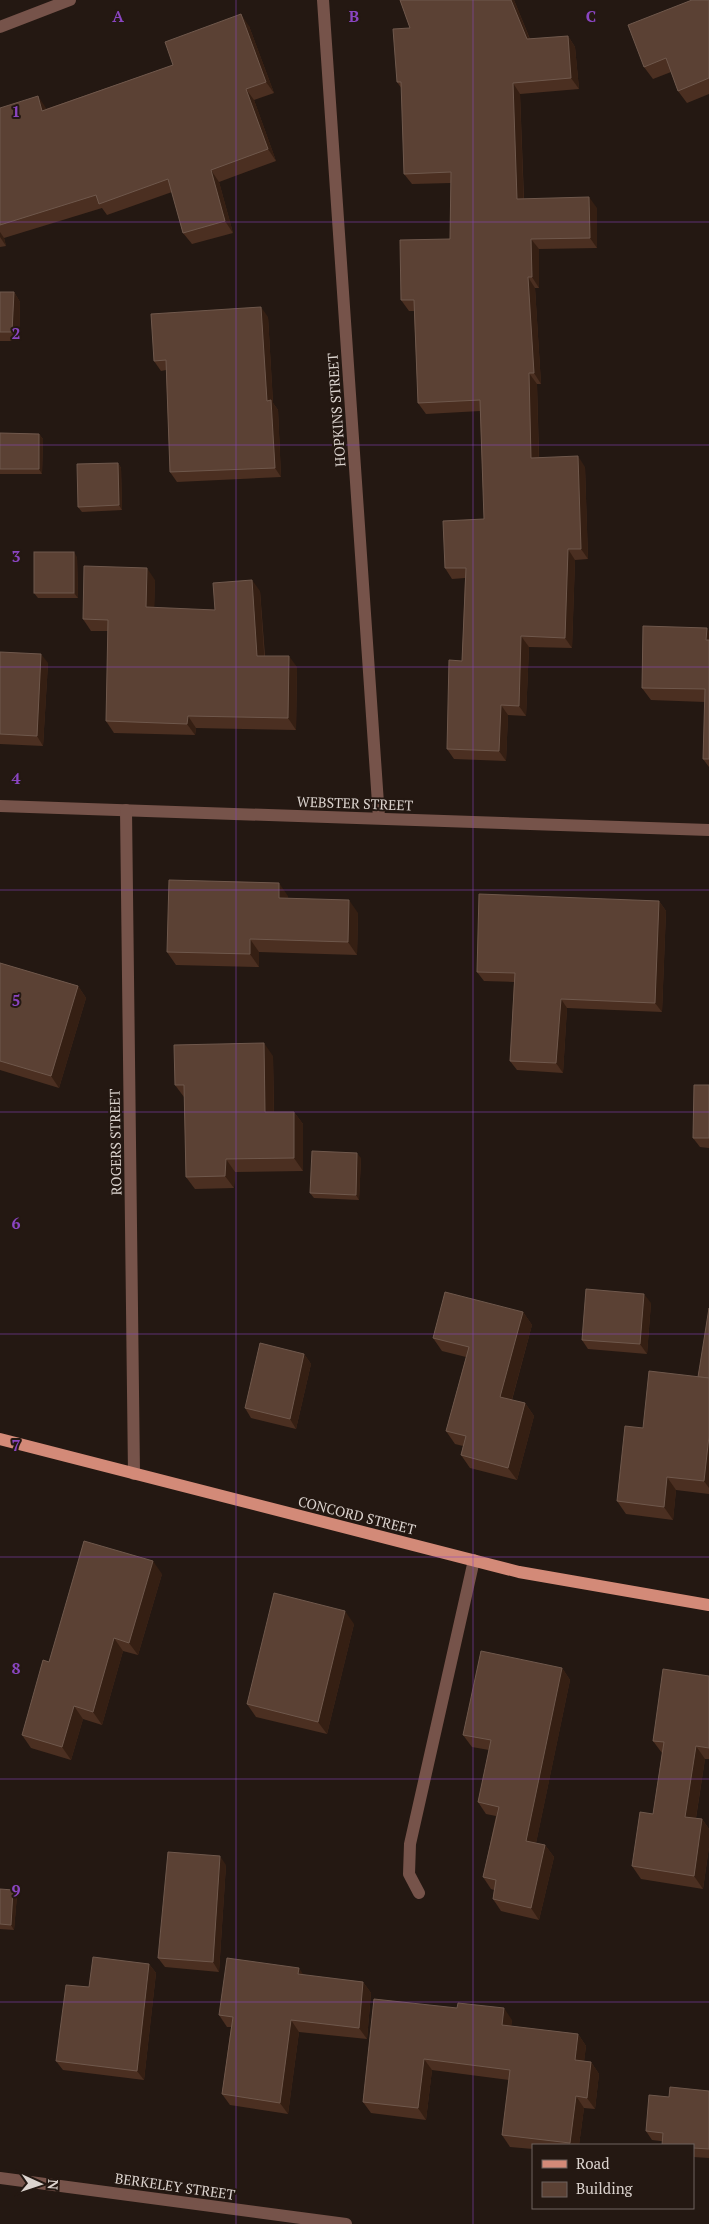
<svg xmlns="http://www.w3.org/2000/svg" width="709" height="2224" font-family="'PT Serif',serif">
  <rect width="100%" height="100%" fill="#241812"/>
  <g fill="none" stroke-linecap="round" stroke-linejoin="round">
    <!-- minor -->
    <g stroke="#76534a" stroke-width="12">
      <polyline points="323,0 379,818"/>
      <polyline points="0,27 70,0"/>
      <polyline points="0,806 709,830"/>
      <polyline points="126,810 134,1474"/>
      <polyline points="419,1893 409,1874 410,1844 474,1560"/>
      <polyline points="0,2178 346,2224"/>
    </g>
    <!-- major -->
    <polyline stroke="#d38a78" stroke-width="12" points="0,1439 519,1572 709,1605"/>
  </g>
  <!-- wall -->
  <g fill="#4b2f21">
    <polygon points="400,0 514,0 530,39 568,36 575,47 579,89 520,94 524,199 597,208 597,248 539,249 539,288 535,288 541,384 537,384 539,457 585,467 588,559 575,560 572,648 529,647 526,716 508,715 506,761 454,759 447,749 462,661 465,578 452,579 445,568 484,519 480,411 426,414 418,403 414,311 409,311 401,300 450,239 451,183 412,184 404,174 402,89 397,82 410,28"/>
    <polygon points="709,0 709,94 687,103 678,91 671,72 653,79 644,67"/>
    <polygon points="249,26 274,93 254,100 276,161 219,182 233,233 192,244 183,233 172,192 107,215 102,208 4,238 6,246 0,247 0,108 46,108 46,109 173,65"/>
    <polygon points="0,292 14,292 20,302 19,341 0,341"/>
    <polygon points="268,317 273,403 278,410 281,477 177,482 170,472 166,370 161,371 154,361"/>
    <polygon points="0,433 39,434 43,439 42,474 0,474"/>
    <polygon points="118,463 121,468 122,510 82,512 78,507"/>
    <polygon points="77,557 78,598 38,598 34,593"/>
    <polygon points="155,580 154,608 215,610 260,591 265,656 297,667 296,730 196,728 195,735 114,733 106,721 108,631 91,631 83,619"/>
    <polygon points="709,631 709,767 703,759 705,702 651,700 642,688"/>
    <polygon points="0,652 48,663 43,746 0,744"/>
    <polygon points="288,896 288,898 358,913 357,955 259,952 259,967 176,965 167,952"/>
    <polygon points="659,901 666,911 662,1012 567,1008 563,1073 517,1070 510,1061 514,982 484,981 477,972"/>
    <polygon points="0,963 78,986 86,998 59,1088 0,1070"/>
    <polygon points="273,1056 274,1112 294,1112 303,1124 303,1171 235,1172 234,1188 195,1189 186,1177 184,1097 175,1085"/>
    <polygon points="709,1085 709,1148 700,1147 693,1138"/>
    <polygon points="361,1158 359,1200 314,1198 310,1193"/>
    <polygon points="651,1303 647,1354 588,1349 582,1340"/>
    <polygon points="709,1308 709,1494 676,1490 673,1520 626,1514 617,1501 698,1377"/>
    <polygon points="523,1312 532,1325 512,1400 525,1403 534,1416 517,1480 470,1468 461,1455 463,1446 455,1444 446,1431 466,1357 442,1351 433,1338"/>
    <polygon points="304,1354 311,1364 296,1429 251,1418 245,1408"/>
    <polygon points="162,1574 138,1655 123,1651 102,1725 83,1719 71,1760 31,1748 22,1735"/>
    <polygon points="354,1624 327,1734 256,1717 247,1704"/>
    <polygon points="562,1668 570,1680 536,1843 545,1845 554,1857 539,1920 501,1911 493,1899 494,1890 491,1889 483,1877 496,1816 486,1814 478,1802 489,1750 472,1747 463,1735"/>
    <polygon points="709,1676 709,1759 705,1759 696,1818 702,1819 709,1829 709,1847 703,1889 641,1879 632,1866 653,1814 662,1753 653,1741"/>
    <polygon points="226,1865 219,1972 165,1967 158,1958"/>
    <polygon points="0,1889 17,1895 14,1930 0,1929"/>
    <polygon points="149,1964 156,1973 144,2080 63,2070 56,2061 89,1987"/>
    <polygon points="303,1975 363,1982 371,1993 367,2039 299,2032 288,2114 230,2105 222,2094 231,2027 227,2027 219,2015"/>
    <polygon points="374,1999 512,2020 511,2026 578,2034 586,2046 584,2061 591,2062 599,2074 595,2109 584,2108 579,2145 533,2145 533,2149 510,2147 502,2135 509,2080 432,2070 426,2120 371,2113 363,2102"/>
    <polygon points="709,2091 709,2158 693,2157 693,2145 652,2140 646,2131 669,2097"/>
  </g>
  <!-- shaded-wall -->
  <g fill="#351f13">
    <polygon points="511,0 514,0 534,50 527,39"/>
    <polygon points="241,14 249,26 274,93 266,82"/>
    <polygon points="568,36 575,47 579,89 571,78"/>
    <polygon points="513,83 520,94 524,210 517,199"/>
    <polygon points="246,89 254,100 276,161 268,149"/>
    <polygon points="38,96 46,108 50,122 42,111"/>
    <polygon points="211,170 219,182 233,233 225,221"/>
    <polygon points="589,197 597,208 597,248 590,238"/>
    <polygon points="0,232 4,238 6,246 0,237"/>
    <polygon points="531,239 539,249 539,288 532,277"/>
    <polygon points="528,277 535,288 541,384 534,373"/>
    <polygon points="14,292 20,302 19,341 12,332"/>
    <polygon points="261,307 268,317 273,403 278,410 281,477 275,468 267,401"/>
    <polygon points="529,373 537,384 539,468 531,458"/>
    <polygon points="39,434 43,439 42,474 39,469"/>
    <polygon points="578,456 585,467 588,559 581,549"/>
    <polygon points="118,463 121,468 122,510 119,505"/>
    <polygon points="568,549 575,560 572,648 565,638"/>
    <polygon points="74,552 77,557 78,598 74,593"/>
    <polygon points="147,568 155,580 154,619 146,607"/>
    <polygon points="252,580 260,591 265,667 257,656"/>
    <polygon points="707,628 709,631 709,644 706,640"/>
    <polygon points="521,636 529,647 526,716 519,706"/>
    <polygon points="41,654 48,663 43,746 37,736"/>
    <polygon points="289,656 297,667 296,730 288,718"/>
    <polygon points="501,705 508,715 506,761 499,751"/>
    <polygon points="188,716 196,728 195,735 187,724"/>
    <polygon points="279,883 288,896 288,911 279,898"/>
    <polygon points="349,900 358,913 357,955 348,942"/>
    <polygon points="659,901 666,911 662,1012 655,1003"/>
    <polygon points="250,939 259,952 259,967 250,954"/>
    <polygon points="78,986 86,998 59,1088 51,1076"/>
    <polygon points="561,999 567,1008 563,1073 556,1063"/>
    <polygon points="264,1043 273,1056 274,1125 265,1112"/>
    <polygon points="294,1112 303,1124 303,1171 294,1158"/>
    <polygon points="357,1153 361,1158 359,1200 356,1195"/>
    <polygon points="226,1159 235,1172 234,1188 225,1176"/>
    <polygon points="644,1294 651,1303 647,1354 640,1344"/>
    <polygon points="523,1312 532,1325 509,1410 500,1397"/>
    <polygon points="304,1354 311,1364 296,1429 290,1419"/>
    <polygon points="525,1403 534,1416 517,1480 508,1468"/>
    <polygon points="709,1436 709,1488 704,1481"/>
    <polygon points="667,1477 676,1490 673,1520 664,1507"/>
    <polygon points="153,1561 162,1574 138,1655 129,1643"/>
    <polygon points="345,1611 354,1624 327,1734 318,1722"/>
    <polygon points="114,1638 123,1651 102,1725 93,1712"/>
    <polygon points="562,1668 570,1680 534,1853 526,1841"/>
    <polygon points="74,1706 83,1719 71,1760 62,1747"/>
    <polygon points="696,1746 705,1759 694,1830 685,1817"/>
    <polygon points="702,1819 709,1829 709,1847 703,1889 694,1876"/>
    <polygon points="545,1845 554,1857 539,1920 531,1908"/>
    <polygon points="220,1856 226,1865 219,1972 213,1962"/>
    <polygon points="13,1890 17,1895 14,1930 11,1925"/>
    <polygon points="149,1964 156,1973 144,2080 137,2071"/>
    <polygon points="299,1968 307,1980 298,1974"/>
    <polygon points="363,1982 371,1993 367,2039 359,2028"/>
    <polygon points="504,2008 512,2020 510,2036 502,2025"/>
    <polygon points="291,2020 299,2032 288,2114 280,2103"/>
    <polygon points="578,2034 586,2046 583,2071 575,2060"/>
    <polygon points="424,2059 432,2070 426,2120 418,2108"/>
    <polygon points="591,2062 599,2074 595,2109 587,2098"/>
    <polygon points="576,2096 584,2108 579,2145 571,2145 570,2143"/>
  </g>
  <!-- building -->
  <g fill="#5b4134" stroke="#6f584c">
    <polygon points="400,0 511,0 527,39 568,36 571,78 513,83 517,199 589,197 590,238 531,239 532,277 528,277 534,373 529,373 531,458 578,456 581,549 568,549 565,638 521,636 519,706 501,705 499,751 447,749 449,660 462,661 466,568 445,568 443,521 484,519 480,400 418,403 414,300 401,300 400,240 450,239 451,172 404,174 401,82 397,82 393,29 410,28"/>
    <polygon points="692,0 709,0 709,78 678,91 666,58 644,67 628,25"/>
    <polygon points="241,14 266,82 246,89 268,149 211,170 225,221 183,233 168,179 99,204 96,195 0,225 0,108 38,96 42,111 173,65 165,42"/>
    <polygon points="0,292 14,292 12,332 0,332"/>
    <polygon points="261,307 267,401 271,400 275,468 170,472 166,360 154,361 151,314"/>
    <polygon points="0,433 39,434 39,469 0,469"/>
    <polygon points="118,463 119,505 78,507 77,464"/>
    <rect x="34" y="552" width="40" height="41"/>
    <polygon points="84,566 147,568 146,607 215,610 213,583 252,580 257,656 289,656 288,718 188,716 187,724 106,721 108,620 83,619"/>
    <polygon points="643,626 707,628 706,640 709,640 709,759 703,759 705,689 642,688"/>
    <polygon points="0,652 41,654 37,736 0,734"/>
    <polygon points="169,880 279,883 279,898 349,900 348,942 250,939 250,954 167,952"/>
    <polygon points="479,894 659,901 655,1003 561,999 556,1063 510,1061 515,973 477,972"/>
    <polygon points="0,963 78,986 51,1076 0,1061"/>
    <polygon points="264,1043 265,1112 294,1112 294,1158 226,1159 225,1176 186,1177 184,1085 175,1085 174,1045"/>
    <polygon points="694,1085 709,1085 709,1138 693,1138"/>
    <polygon points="312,1151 357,1153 356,1195 310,1193"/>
    <polygon points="586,1289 644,1294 640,1344 582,1340"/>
    <polygon points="445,1292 523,1312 500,1397 525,1403 508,1468 461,1455 466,1436 446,1431 469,1347 433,1338"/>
    <polygon points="709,1308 709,1378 698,1377"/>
    <polygon points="260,1343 304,1354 290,1419 245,1408"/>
    <polygon points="649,1371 709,1378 709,1436 704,1481 667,1477 664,1507 617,1501 625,1426 643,1428"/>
    <polygon points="84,1541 153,1561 129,1643 114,1638 93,1712 74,1706 62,1747 22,1735 43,1660 49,1662"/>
    <polygon points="274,1593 345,1611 318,1722 247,1704"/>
    <polygon points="481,1651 562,1668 526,1841 545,1845 531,1908 493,1899 496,1880 483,1877 499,1807 478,1802 491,1740 463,1735"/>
    <polygon points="663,1669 709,1676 709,1748 696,1746 685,1817 702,1819 694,1876 632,1866 640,1812 653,1814 664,1742 653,1741"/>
    <polygon points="168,1852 220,1856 213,1962 158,1958"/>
    <polygon points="0,1889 13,1890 11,1925 0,1924"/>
    <polygon points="93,1957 149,1964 137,2071 56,2061 66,1985 89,1987"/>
    <polygon points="227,1958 299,1968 298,1974 363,1982 359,2028 291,2020 280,2103 222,2094 233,2017 219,2015"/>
    <polygon points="374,1999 457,2008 458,2003 504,2008 502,2025 578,2034 575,2060 591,2062 587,2098 576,2096 570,2143 502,2135 510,2070 424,2059 418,2108 363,2102"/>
    <polygon points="670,2087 709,2091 709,2149 693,2148 693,2145 662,2145 663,2133 646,2131 649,2095 669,2097"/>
  </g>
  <!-- grid -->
  <path fill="none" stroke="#8a45c1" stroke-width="1" stroke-opacity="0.55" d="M236 0V2224M473 0V2224M0 222H709M0 445H709M0 667H709M0 890H709M0 1112H709M0 1334H709M0 1557H709M0 1779H709M0 2002H709"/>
  <g text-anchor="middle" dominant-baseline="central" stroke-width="4" stroke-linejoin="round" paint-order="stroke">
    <!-- street labels -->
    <g font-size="14" fill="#dcd4cf" stroke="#241812">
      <text transform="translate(336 410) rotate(-94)">HOPKINS STREET</text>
      <text transform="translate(355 803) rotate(2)">WEBSTER STREET</text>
      <text transform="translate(115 1142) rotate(-91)">ROGERS STREET</text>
      <text transform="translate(357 1515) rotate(14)">CONCORD STREET</text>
      <text transform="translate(175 2186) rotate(8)">BERKELEY STREET</text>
    </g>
  </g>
  <g font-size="16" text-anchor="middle" font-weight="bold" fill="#8a45c1" stroke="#241812" stroke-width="4" stroke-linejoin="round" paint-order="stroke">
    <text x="118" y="22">A</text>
    <text x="354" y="22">B</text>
    <text x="591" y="22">C</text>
    <text x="16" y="117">1</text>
    <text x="16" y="339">2</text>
    <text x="16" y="562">3</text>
    <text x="16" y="784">4</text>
    <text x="16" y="1006">5</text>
    <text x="16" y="1229">6</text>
    <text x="16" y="1451">7</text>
    <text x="16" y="1674">8</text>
    <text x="16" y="1896">9</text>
  </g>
  <!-- legend -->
  <rect x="532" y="2144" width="162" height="65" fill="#241812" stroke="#6e635e"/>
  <rect x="542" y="2160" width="25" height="8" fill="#d38a78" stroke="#6e635e"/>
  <text x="576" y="2169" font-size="15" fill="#dcd4cf">Road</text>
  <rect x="542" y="2182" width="25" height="15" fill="#5b4134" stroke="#6e635e"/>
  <text x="576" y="2194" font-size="15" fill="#dcd4cf">Building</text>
  <!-- north arrow -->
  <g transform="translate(40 2184) rotate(93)" stroke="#241812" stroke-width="4" paint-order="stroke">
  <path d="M0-4L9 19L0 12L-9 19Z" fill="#dcd4cf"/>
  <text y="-8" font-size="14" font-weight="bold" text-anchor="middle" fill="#dcd4cf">N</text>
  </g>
</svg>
